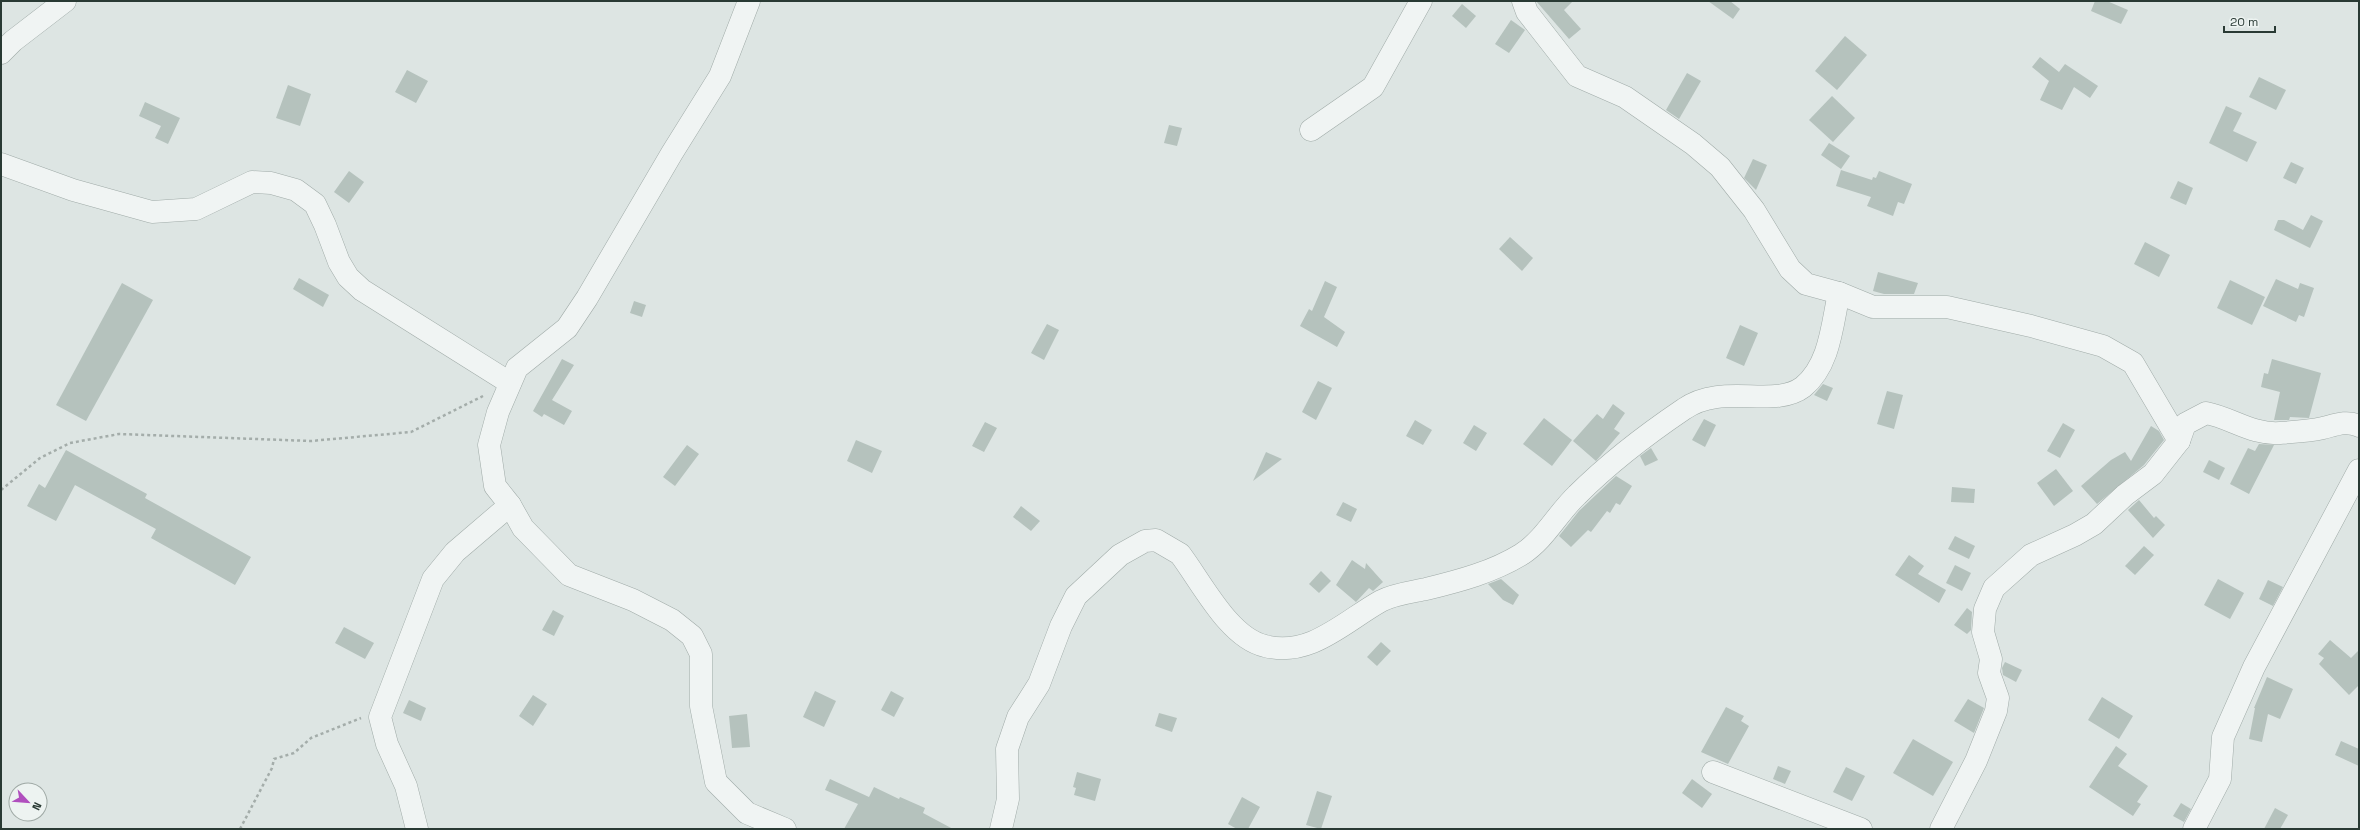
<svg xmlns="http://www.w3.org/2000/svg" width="2360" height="830" font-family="'Space Grotesk',sans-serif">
  <rect width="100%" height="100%" fill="#dde5e3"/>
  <!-- building -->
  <g fill="#b5c2bd">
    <polygon points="1536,1 1573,1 1564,10 1581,29 1569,39"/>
    <polygon points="1708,1 1730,1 1740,9 1733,19"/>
    <polygon points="2095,1 2107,1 2128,10 2121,24 2091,11"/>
    <polygon points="1462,4 1476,16 1466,28 1452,16"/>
    <polygon points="1511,20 1525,30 1509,53 1495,44"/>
    <polygon points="1845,36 1867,55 1837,90 1815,71"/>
    <polygon points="2040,57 2059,72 2065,64 2098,86 2090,98 2074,87 2062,110 2040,100 2049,81 2032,67"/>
    <polygon points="407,70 428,81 416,103 395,92"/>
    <polygon points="1687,73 1701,81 1679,119 1666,110"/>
    <polygon points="2259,77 2286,90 2276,110 2249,97"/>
    <polygon points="288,85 311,94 300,126 276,118"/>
    <polygon points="1832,96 1855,118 1833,142 1809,120"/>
    <polygon points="145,102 180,118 168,144 155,138 161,126 139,116"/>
    <polygon points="2226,106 2242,113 2233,131 2257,142 2247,162 2209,143"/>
    <polygon points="1169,125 1182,128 1177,146 1164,143"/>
    <polygon points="1829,143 1850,156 1841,169 1821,155"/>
    <polygon points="1753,159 1767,165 1756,190 1744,178"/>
    <polygon points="2291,162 2304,168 2296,184 2283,178"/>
    <polygon points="1841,170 1872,180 1873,177 1876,178 1879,171 1912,184 1904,204 1898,202 1893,216 1867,206 1871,197 1836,186"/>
    <polygon points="349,171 364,182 349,203 334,192"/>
    <polygon points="2178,181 2193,188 2186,205 2170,198"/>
    <polygon points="2311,215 2323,221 2310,248 2274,230 2278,220 2284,220 2303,230"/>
    <polygon points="1510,237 1533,258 1522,271 1499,249"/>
    <polygon points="2145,242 2170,255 2159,277 2134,264"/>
    <polygon points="1878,272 1918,283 1914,294 1884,294 1873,291"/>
    <polygon points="299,278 329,295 323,307 293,289"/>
    <polygon points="2276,279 2298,289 2300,283 2314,288 2304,317 2299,315 2296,322 2263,306"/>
    <polygon points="2230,280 2265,297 2252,325 2217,308"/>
    <polygon points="1325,281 1337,287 1324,317 1345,332 1337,347 1300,326 1309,309 1312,311"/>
    <polygon points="122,283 153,300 86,421 56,405"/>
    <polygon points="634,301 646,305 642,317 630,313"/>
    <polygon points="1047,324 1059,330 1044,360 1031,353"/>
    <polygon points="1740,325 1758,333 1744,366 1726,358"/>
    <polygon points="562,359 574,365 552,400 572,411 564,425 544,414 542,417 533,411"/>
    <polygon points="2272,359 2321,373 2309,418 2290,417 2289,420 2274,420 2280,392 2261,387 2264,373 2268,374"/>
    <polygon points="1318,381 1332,388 1316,420 1302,412"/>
    <polygon points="1823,384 1833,388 1827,401 1814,395"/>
    <polygon points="1887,391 1903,395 1894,429 1877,424"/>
    <polygon points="1613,404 1625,413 1614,429 1620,433 1596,461 1573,441 1597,414 1603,419"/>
    <polygon points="1544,418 1572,440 1552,466 1523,444"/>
    <polygon points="1704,419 1716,425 1705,447 1692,440"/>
    <polygon points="1415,420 1432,430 1423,445 1406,436"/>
    <polygon points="985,422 997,428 984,452 972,446"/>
    <polygon points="2063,423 2075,430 2060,458 2047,451"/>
    <polygon points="1474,425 1487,433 1476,451 1463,443"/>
    <polygon points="2151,426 2159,431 2164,440 2144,465 2097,504 2081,486 2111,460 2125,452 2131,461"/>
    <polygon points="856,440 882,451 872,473 847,461"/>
    <polygon points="2259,444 2274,445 2249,494 2230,484 2248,448 2255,451"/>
    <polygon points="687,445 699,454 675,486 663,477"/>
    <polygon points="1651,448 1658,460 1645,466 1640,456"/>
    <polygon points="66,450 147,494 145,498 251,557 235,585 151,538 156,529 75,485 56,521 27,506 39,484 45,488"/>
    <polygon points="1266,452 1282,459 1253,481"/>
    <polygon points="2209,460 2225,468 2219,480 2203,472"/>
    <polygon points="2056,469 2073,491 2054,506 2037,483"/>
    <polygon points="1616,476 1632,486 1620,505 1616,503 1610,513 1607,511 1591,532 1588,530 1571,547 1559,536 1579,511"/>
    <polygon points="1952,487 1975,489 1974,503 1951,502"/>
    <polygon points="2139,500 2154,518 2156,516 2165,525 2153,538 2128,510"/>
    <polygon points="1343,502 1357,509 1351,522 1336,515"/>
    <polygon points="1021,506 1040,521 1031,531 1013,517"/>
    <polygon points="1955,536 1975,546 1969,559 1948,549"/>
    <polygon points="2144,546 2154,555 2135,575 2125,566"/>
    <polygon points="1909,555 1924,566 1918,574 1946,590 1939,603 1895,575"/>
    <polygon points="1352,560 1365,569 1366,563 1383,582 1373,591 1369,588 1356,602 1336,585"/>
    <polygon points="1955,565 1971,573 1962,591 1946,583"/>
    <polygon points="1321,571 1331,581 1319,593 1309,584"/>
    <polygon points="1501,579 1519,595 1513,605 1503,600 1488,584"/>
    <polygon points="2218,579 2244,593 2230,619 2204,605"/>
    <polygon points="2268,580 2283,587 2273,606 2259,599"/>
    <polygon points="1967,608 1972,612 1971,630 1967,634 1954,625"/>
    <polygon points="553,610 564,616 554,636 542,630"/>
    <polygon points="344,627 374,643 365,659 335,643"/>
    <polygon points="2330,640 2351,658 2359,650 2359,685 2349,695 2319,664 2324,658 2318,654"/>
    <polygon points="1381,642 1391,651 1377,666 1367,657"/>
    <polygon points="2005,662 2022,670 2016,682 2003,675 2002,668"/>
    <polygon points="2267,677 2293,689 2280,719 2268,714 2262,742 2249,739 2255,708 2254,708"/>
    <polygon points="815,691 836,701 824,727 803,717"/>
    <polygon points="891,691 904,698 894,717 881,710"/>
    <polygon points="533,695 547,704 533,726 519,716"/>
    <polygon points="2102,697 2133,716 2119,739 2088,720"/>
    <polygon points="1968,699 1984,708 1974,733 1954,721"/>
    <polygon points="409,700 426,708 421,721 403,713"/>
    <polygon points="1726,707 1744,716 1741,721 1749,726 1728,764 1701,752"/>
    <polygon points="1159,713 1177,718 1172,732 1155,726"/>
    <polygon points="747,714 750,747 732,748 729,716"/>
    <polygon points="1913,739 1953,762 1933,796 1893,773"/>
    <polygon points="2341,741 2359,749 2359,766 2335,755"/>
    <polygon points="2116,746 2127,754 2118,766 2148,786 2137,802 2141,804 2133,816 2089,787"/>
    <polygon points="1778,766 1791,771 1785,784 1773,779"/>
    <polygon points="1846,767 1865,776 1852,801 1833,792"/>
    <polygon points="1077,772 1101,779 1095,801 1074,795 1076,788 1073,787"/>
    <polygon points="830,779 869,797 874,787 899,799 900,797 925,808 923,813 953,829 844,829 858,804 825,790"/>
    <polygon points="1692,779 1712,794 1702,808 1682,793"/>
    <polygon points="1317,791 1332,796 1321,829 1306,825"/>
    <polygon points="1242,797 1260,807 1248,829 1237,829 1228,824"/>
    <polygon points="2181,803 2191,809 2184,822 2173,816"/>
    <polygon points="2275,808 2288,815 2280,829 2264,829"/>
  </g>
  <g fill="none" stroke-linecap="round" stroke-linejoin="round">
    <!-- minor casing -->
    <g stroke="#a0aba8" stroke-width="23">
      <g id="minor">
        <polyline points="749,1 720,76 672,153 587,298 567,328 517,368 498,412 489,445 495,486 510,505 523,528 569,575 633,600 672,620 692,636 701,654 701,706 716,782 747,813 785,829"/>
        <polyline points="1523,1 1527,12 1577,76 1625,97 1693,144 1720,167 1754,210 1790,269 1806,284 1839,293 1873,307 1947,307 2031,326 2103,346 2133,363 2179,441"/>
        <polyline points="1,53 13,41 65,1"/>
        <polyline points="1311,130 1373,87 1421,1"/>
        <polyline points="1,164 73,190 152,212 196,209 252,182 271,183 296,190 315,204 325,225 339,262 348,277 362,290 510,383"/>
        <polyline points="1713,772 1861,829"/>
        <polyline points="417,829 406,786 387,744 380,717 433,579 455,552 510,505"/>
        <path d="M1001 829 1008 799 1007 749 1018 717 1039 684 1061 626 1076 596 1120 555 1145 541 1156 540 1180 554C1202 583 1229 638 1265 646 1310 658 1345 621 1381 601 1394 594 1412 592 1426 589 1459 581 1493 572 1522 554 1545 539 1557 514 1577 495 1609 463 1647 434 1684 409 1722 382 1774 409 1803 387 1830 365 1832 325 1839 293"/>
        <path d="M1941 829 1976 761 1996 711 1998 698 1989 673 1991 659 1983 632 1985 609 1994 588 2031 555 2075 535 2094 524 2125 495 2153 474 2179 441 2185 424 2206 413C2232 418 2252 435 2280 433 2294 432 2310 431 2323 428 2335 425 2347 420 2359 426"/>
        <polyline points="2194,829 2220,779 2223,737 2254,667 2359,470"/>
      </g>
    </g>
    <!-- path -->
    <g stroke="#a4adaa" stroke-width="2.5" stroke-dasharray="3 3" stroke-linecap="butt">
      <polyline points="1,490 40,458 70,443 119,434 311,441 411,432 483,396"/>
      <polyline points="240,829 272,768 274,759 294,753 311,738 361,718"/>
    </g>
    <!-- minor -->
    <use href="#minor" stroke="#f0f4f3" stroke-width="22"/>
  </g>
  <!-- border -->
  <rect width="2360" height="830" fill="none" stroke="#293a34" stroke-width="4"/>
  <!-- north arrow -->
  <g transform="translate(28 802) rotate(116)"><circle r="19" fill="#edf3f1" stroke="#9fa9a5"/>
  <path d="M0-3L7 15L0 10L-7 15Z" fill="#b04fbe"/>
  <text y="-6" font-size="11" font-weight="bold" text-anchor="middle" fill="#293a34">N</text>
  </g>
  <!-- scale -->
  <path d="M2224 26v6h51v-6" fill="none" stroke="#293a34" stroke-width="2"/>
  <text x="2230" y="26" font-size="12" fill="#293a34" stroke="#edf3f1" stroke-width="3" paint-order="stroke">20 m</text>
</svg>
